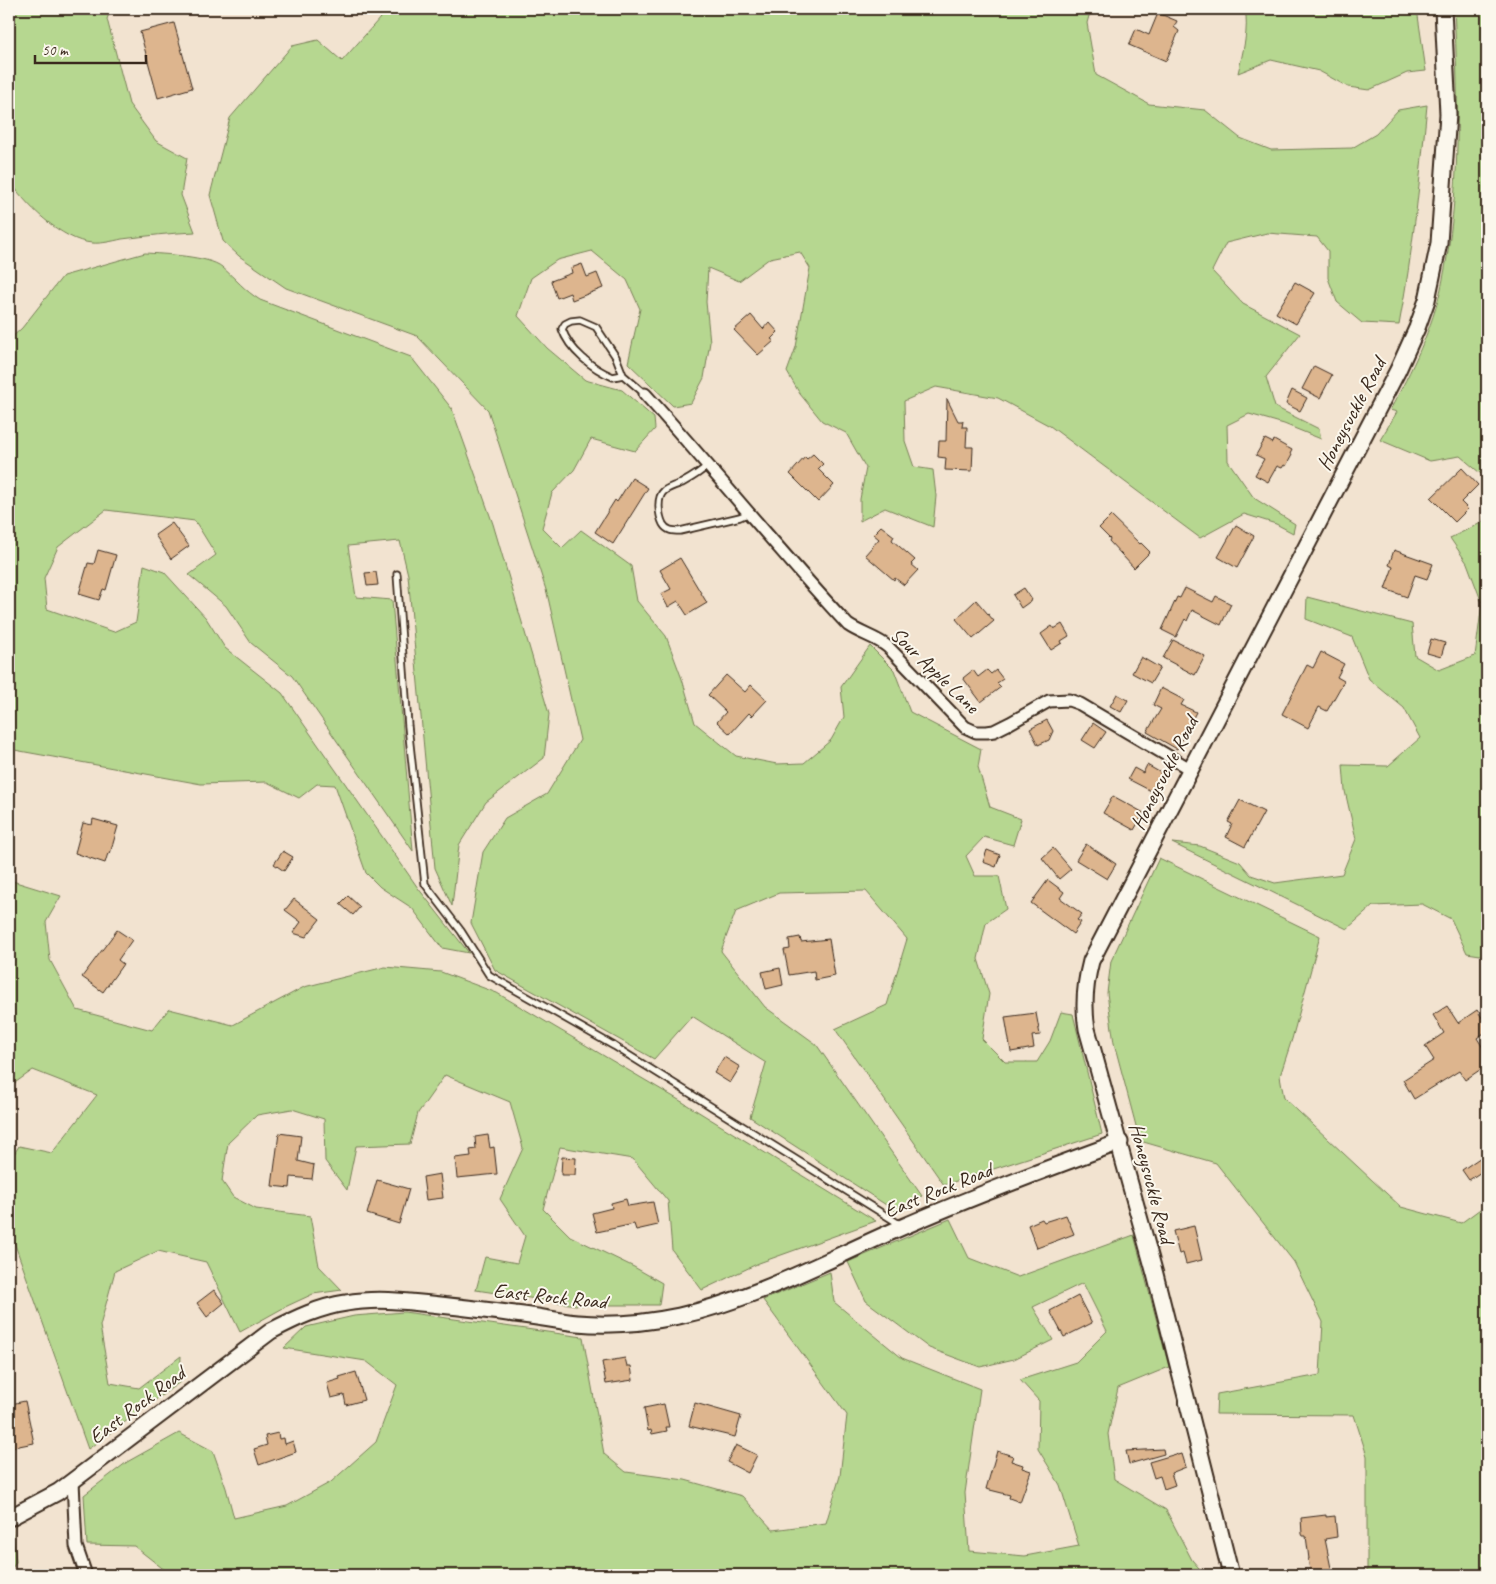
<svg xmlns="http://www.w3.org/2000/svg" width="1496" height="1584" font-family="Caveat,sans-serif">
  <rect width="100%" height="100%" fill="#f2e3d0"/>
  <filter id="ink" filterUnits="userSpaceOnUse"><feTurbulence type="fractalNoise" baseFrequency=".02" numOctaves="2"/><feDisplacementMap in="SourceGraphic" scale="10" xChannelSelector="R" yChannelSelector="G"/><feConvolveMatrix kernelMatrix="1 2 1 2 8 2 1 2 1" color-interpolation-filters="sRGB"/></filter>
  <g filter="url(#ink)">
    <!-- green -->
    <g fill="#b6d790" stroke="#788057">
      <path d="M9 9H111L107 19 129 104 156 141 187 158 181 195 195 232C170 233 147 236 122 239 113 241 101 244 92 243 62 241 23 203 9 179Z"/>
      <path d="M388 9H1091L1087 23 1096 75 1149 104 1205 110 1240 138 1271 150 1352 148 1376 134 1398 110 1427 105C1420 179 1413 252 1399 325L1362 323 1337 302 1328 278V251L1317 237 1267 233 1226 243 1212 271 1243 304 1300 334 1266 377 1275 407 1319 429 1321 439 1284 424 1249 414 1227 425 1228 461 1254 498 1295 524 1293 533 1276 524 1244 514 1200 538 1050 426 998 398 936 387 904 401 905 441 914 467 933 470 936 496 933 527 885 508 860 521V499L866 468 846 433 822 421 800 394 787 372 796 347 810 268 800 252 770 258 739 281 708 268 706 302 710 342 704 378 691 403 673 406 628 363 640 309 627 280 592 251 557 260 531 278 518 316 547 348 585 380 622 390 654 418 655 429 635 451 591 439 574 470 552 493 542 528 562 548 581 530 631 566 637 601 666 636 682 679 695 723 736 756 777 764 804 763 831 740 844 717 841 687 870 646 894 670 910 712 981 749 978 767 990 807 1021 819 1013 845 984 837 966 856 975 876H999L1006 909 986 923 978 959 989 994 982 1039 1005 1062H1037L1050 1041 1061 1012 1073 1014 1102 1134 944 1185 835 1029 887 1005 907 939 866 891 779 893 736 911 721 951 765 1007 816 1044 922 1196 897 1212 750 1117 766 1063 692 1016 654 1059 495 970 471 923 483 852 505 818 547 794 580 740 547 593 488 410 417 336 286 288 239 256 223 241 210 195 230 118 292 46 318 40 342 61Z"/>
      <path d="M1245 9H1417L1426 71 1407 73 1369 90 1348 87 1319 71 1271 60 1238 73C1243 52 1249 30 1245 9Z"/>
      <path d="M1454 9H1487V479L1460 456 1430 461 1380 440 1397 412 1390 410C1411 372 1433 327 1442 284 1461 193 1459 101 1454 9Z"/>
      <path d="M145 253C163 254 209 256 222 267 236 279 244 290 260 300L411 357 452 409 493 524 549 714 544 758 486 802 459 845 452 906 435 868 408 575 400 541 348 546 356 597 392 600 413 851 292 676 251 643 226 606 189 575 216 555 195 521 106 510 58 547 44 578 47 609 114 632 136 622 144 565 164 572 206 618 225 648 282 693 418 888 469 953 442 948 412 908 380 887 366 873 335 785 317 784 299 798 267 782 201 784 9 749V340L22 328 63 276Z"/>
      <polygon points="1487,496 1487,956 1467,953 1451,919 1422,904 1373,906 1347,929 1172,843 1200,846 1240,862 1251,875 1275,883 1342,874 1356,839 1345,791 1343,765 1388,766 1420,738 1404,708 1369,679 1352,637 1306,619 1307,597 1412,624 1415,656 1439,670 1475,656 1482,603 1467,563 1450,538 1483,522"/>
      <polygon points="1159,858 1320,936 1292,1039 1280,1076 1284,1098 1401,1207 1461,1223 1487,1204 1487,1575 1367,1575 1367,1456 1354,1415 1216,1414 1217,1394 1320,1375 1323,1322 1294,1262 1216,1163 1140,1141 1114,1043 1107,993 1111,961"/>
      <polygon points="9,880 61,896 46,922 50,960 77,1010 152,1030 169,1009 233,1025 304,987 385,967 441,972 497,993 684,1103 876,1221 759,1263 702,1290 672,1250 668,1201 633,1159 560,1147 543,1209 570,1236 634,1267 662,1283 659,1305 576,1305 476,1290 485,1257 517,1263 525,1236 500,1199 523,1148 510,1102 445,1075 418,1113 410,1144 356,1146 347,1190 325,1161 324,1119 292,1109 257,1115 228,1143 222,1181 233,1197 256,1209 310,1216 319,1266 342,1290 313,1294 285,1307 240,1332 206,1262 158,1251 115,1271 100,1326 110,1383 139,1388 181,1356 180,1382 88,1449 9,1228 9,1162 19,1146 52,1153 97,1095 33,1070 9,1087"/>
      <polygon points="950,1219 969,1258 1018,1277 1134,1235 1169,1367 1118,1388 1108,1434 1114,1479 1166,1510 1192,1560 1205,1575 327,1575 325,1574 314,1575 171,1575 134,1546 87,1545 84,1495 127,1462 179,1433 213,1451 226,1488 234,1518 287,1506 331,1482 376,1442 397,1385 366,1361 284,1348 306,1327 354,1316 404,1312 583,1337 604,1454 626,1472 685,1480 742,1496 773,1530 826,1523 840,1476 847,1415 763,1300 830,1272 834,1302 902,1358 980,1389 965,1493 969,1551 1025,1556 1079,1546 1060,1485 1038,1449 1039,1401 1020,1380 1076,1362 1107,1331 1083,1283 1033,1307 1053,1340 1014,1359 980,1367 929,1348 866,1301 848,1262"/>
      <polygon points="9,1527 12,1527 16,1562 9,1573"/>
    </g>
    <!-- building -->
    <g fill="#ddb58e" stroke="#3b2a1e">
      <polygon points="1158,13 1177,21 1174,27 1179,31 1166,61 1129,45 1136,29 1149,35"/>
      <polygon points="174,23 192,88 158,98 140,32"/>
      <polygon points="582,264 587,277 597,273 603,288 572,300 570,293 557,298 551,281 572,273 571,268"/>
      <polygon points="1295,282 1315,293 1296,324 1276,313"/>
      <polygon points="751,315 763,329 769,322 778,332 771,339 774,341 758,355 734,330"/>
      <polygon points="1314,366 1332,375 1320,398 1302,389"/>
      <polygon points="1292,390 1307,398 1300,411 1286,404"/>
      <polygon points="947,399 958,421 963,421 962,427 967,427 966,447 973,447 972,471 945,470 946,458 938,457 939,441 946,441"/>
      <polygon points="1265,439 1273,443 1274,440 1292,450 1290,454 1292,455 1286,466 1284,465 1282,468 1277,466 1268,482 1255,475 1264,459 1256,455"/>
      <polygon points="813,454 823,464 818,469 834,485 818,502 790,474 805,457 807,459"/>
      <polygon points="1462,468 1478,485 1461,502 1468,509 1455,522 1431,498"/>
      <polygon points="632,478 648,488 613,544 595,532 615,500 617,502"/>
      <polygon points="1111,516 1140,544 1141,543 1150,552 1134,568 1109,541 1110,539 1099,528"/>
      <polygon points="172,523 189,546 171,559 155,535"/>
      <polygon points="1236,525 1254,536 1237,568 1218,557"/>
      <polygon points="881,526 894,536 892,540 915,560 911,564 918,570 904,585 895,578 894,580 865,555 879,539 873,534"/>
      <polygon points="98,550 116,555 106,590 103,589 99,600 79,594 88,563 94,564"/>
      <polygon points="1394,550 1433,564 1427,579 1415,575 1407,597 1385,589 1393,567 1389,565"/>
      <polygon points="680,558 707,603 687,615 678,601 668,607 661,594 671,589 660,570"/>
      <polygon points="376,572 378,585 367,586 365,573"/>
      <polygon points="1024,588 1032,600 1021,608 1013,595"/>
      <polygon points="1185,588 1213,602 1216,596 1231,604 1221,625 1192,610 1187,621 1185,619 1176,637 1162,630 1177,597 1180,598"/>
      <polygon points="976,600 994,621 973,639 956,619"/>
      <polygon points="1062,624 1069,636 1061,641 1062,643 1051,650 1041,634 1052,626 1054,629"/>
      <polygon points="1431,639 1445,643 1441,657 1427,653"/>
      <polygon points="1173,640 1205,656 1195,675 1163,658"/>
      <polygon points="1321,652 1344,664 1337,677 1344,681 1327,711 1319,707 1308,728 1282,714 1307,665 1313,668"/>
      <polygon points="1141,657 1160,668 1151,683 1132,673"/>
      <polygon points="973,670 978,677 987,670 991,674 996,670 1003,679 997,683 1001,687 981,702 963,678"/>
      <polygon points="726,675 745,692 751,685 767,700 752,716 749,713 730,734 717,722 726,712 708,695"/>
      <polygon points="1161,688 1184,700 1181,705 1196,712 1177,749 1147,732 1161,709 1153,705"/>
      <polygon points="1117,694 1128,700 1121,712 1110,706"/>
      <polygon points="1047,720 1053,731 1049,740 1038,745 1030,729"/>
      <polygon points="1093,723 1106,732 1095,748 1082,740"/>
      <polygon points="1147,765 1161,773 1160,776 1163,777 1155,793 1128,779 1134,768 1143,773"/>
      <polygon points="1113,796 1144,813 1134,830 1103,813"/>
      <polygon points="1240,800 1264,812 1245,847 1226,837 1232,824 1228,822"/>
      <polygon points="93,819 118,826 110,854 108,853 105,863 75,853 83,823 92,825"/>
      <polygon points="1086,844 1116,864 1107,879 1076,860"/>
      <polygon points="1053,848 1071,869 1059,879 1042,858"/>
      <polygon points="987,850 1000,855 996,867 983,862"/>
      <polygon points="283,851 293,857 284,871 274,864"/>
      <polygon points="1048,880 1064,892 1060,898 1082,914 1077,920 1081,922 1073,934 1031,903"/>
      <polygon points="348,896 360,907 353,915 340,904"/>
      <polygon points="294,899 320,919 306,937 293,933 301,922 285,910"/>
      <polygon points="117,930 132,940 118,960 123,964 103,992 82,977"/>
      <polygon points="800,937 801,942 829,939 835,976 815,980 814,971 789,975 784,950 790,949 789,939"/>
      <polygon points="780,968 783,985 766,989 762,972"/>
      <polygon points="1447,1006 1458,1023 1477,1010 1487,1025 1487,1031 1477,1038 1487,1054 1487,1065 1465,1080 1459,1071 1414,1099 1403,1080 1434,1060 1425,1046 1444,1033 1433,1015"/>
      <polygon points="1036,1013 1040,1035 1032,1036 1034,1048 1011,1052 1005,1017"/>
      <polygon points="724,1057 740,1067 730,1083 714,1073"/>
      <polygon points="279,1133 301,1136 298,1161 314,1165 312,1179 291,1177 290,1188 272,1186"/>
      <polygon points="488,1135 490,1148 494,1147 497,1174 457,1178 455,1158 471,1156 470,1150 476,1149 475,1137"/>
      <polygon points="1487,1153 1487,1168 1469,1180 1462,1170"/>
      <polygon points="562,1157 576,1158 575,1175 561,1175"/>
      <polygon points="440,1174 443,1198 426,1200 423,1177"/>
      <polygon points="377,1180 409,1189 399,1224 367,1214"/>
      <polygon points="626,1199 628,1206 653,1202 658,1225 636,1230 634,1224 597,1232 592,1213 612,1208 611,1203"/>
      <polygon points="1066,1215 1074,1234 1037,1248 1028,1225 1042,1219 1044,1222"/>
      <polygon points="1194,1226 1202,1260 1186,1264 1183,1253 1179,1254 1173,1231"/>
      <polygon points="214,1290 224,1303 207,1317 197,1303"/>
      <polygon points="1078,1296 1092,1323 1064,1337 1050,1311"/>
      <polygon points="625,1358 627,1366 631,1366 633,1380 606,1384 602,1362"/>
      <polygon points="356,1372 364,1400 346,1405 344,1395 331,1398 327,1383 340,1379 339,1377"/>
      <polygon points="25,1401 34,1443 9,1448 9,1416 13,1415 11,1404"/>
      <polygon points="695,1403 741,1416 735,1437 689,1426"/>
      <polygon points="664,1404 669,1427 666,1427 667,1431 652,1434 651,1430 648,1431 644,1408"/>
      <polygon points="278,1433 279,1439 284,1438 285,1444 293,1441 296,1452 259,1465 254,1449 267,1445 265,1436"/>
      <polygon points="736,1445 757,1455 748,1473 727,1462"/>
      <polygon points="1163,1449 1164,1454 1129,1464 1126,1451"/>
      <polygon points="997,1451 1013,1456 1011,1461 1023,1465 1022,1468 1031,1471 1020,1502 1009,1498 1010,1495 986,1489"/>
      <polygon points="1176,1454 1177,1455 1182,1454 1186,1467 1171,1473 1175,1485 1164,1489 1160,1476 1154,1478 1149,1462"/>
      <polygon points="1326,1515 1326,1517 1335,1516 1337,1537 1325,1539 1332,1573 1311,1575 1308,1559 1309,1559 1306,1536 1303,1536 1302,1534 1301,1518"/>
    </g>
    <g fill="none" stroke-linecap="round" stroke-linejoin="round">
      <!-- service casing -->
      <g stroke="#3b2a1e" stroke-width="9">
        <g id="service">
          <path d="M623 375 613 377C593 369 569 350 562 329L565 324 571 321 580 320 596 327 616 357 623 375 645 394"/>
          <path d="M708 465C701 472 691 478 682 483 676 485 669 487 664 491 656 498 659 516 663 524 667 531 673 531 680 531L740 517 749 513"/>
          <polyline points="397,574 408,726 425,884 461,931 489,975 614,1046 901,1225"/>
        </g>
      </g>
      <!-- minor casing -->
      <g stroke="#3b2a1e" stroke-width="15">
        <g id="minor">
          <path d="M645 394C714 470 778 550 848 625 861 634 876 637 888 647L965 727 976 732H987L994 731 1010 723 1049 701 1069 700 1080 704 1190 769"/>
          <polyline points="73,1481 76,1546 86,1575"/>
        </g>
      </g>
      <!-- tertiary casing -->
      <g stroke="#3b2a1e" stroke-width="19">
        <g id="tertiary">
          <path d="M9 1518 58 1492 271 1331C296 1318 319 1307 346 1303 375 1298 403 1301 431 1304 459 1307 487 1310 515 1314 536 1316 557 1321 577 1323 611 1326 646 1323 679 1316 752 1300 823 1262 891 1232 966 1199 1043 1170 1120 1142"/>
          <path d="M1231 1575 1155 1274 1087 1029C1083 1006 1085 984 1091 961L1398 370 1417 328 1427 300 1439 243 1448 114 1443 9"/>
        </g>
      </g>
      <!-- service -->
      <use href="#service" stroke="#fbf7ec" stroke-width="5.5"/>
      <!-- minor -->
      <use href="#minor" stroke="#fbf7ec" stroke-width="11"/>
      <!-- tertiary -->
      <use href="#tertiary" stroke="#fbf7ec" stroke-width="15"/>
    </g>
  </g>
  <g text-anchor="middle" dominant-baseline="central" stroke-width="4" stroke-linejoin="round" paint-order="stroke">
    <!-- street labels -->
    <g font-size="21" fill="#3b2a1e" stroke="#fbf7ec">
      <text transform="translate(1351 414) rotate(-62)">Honeysuckle Road</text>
      <text transform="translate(935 670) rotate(44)">Sour Apple Lane</text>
      <text transform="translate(1164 773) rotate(-63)">Honeysuckle Road</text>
      <text transform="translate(1152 1183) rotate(75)">Honeysuckle Road</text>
      <text transform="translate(938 1190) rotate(-22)">East Rock Road</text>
      <text transform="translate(550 1296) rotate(6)">East Rock Road</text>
      <text transform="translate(137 1405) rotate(-37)">East Rock Road</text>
    </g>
  </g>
  <!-- margin -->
  <rect width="1496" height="1584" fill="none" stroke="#fbf7ec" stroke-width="30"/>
  <rect x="15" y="15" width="1466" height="1554" fill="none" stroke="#3b2a1e" stroke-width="2" filter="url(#ink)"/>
  <!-- scale -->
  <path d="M35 55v8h111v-8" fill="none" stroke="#3b2a1e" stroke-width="2.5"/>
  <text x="42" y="55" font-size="15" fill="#3b2a1e" stroke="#fbf7ec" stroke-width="4" paint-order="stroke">50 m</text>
</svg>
